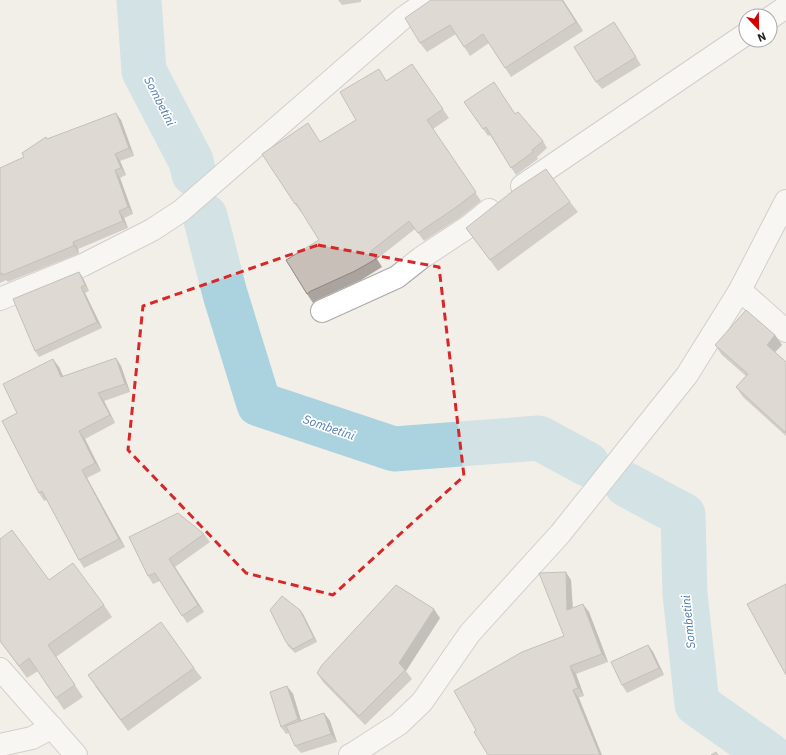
<svg xmlns="http://www.w3.org/2000/svg" width="786" height="755" font-family="'IBM Plex Sans',sans-serif">
  <rect width="100%" height="100%" fill="#f2efe9"/>
  <g fill="none" stroke-linecap="round" stroke-linejoin="round">
    <!-- river -->
    <g stroke="#aad3df" stroke-width="45">
      <polyline points="139,0 144,71 191,161 194,174"/>
      <polyline points="205,216 225,294 259,404 394,449 539,438 587,464"/>
      <polyline points="627,485 683,515 685,594 697,704 769,755"/>
    </g>
    <!-- minor casing -->
    <g stroke="#a9a9a9" stroke-width="24">
      <g id="minor">
        <polyline points="770,18 786,7"/>
        <polyline points="522,186 746,34"/>
        <polyline points="740,290 786,331"/>
        <polyline points="0,299 83,265 152,230 181,211 403,18 429,0"/>
        <polyline points="322,311 397,277 421,258 468,227 489,210"/>
        <polyline points="0,669 76,755"/>
        <polyline points="0,745 32,738 52,727"/>
        <polyline points="350,755 354,753 399,724 422,702 470,633 560,534 687,375 740,290 786,201"/>
      </g>
    </g>
    <!-- minor -->
    <use href="#minor" stroke="#fff" stroke-width="22"/>
  </g>
  <!-- wall -->
  <g fill="#aba49e">
    <polygon points="338,0 361,0 361,2 342,5"/>
    <polygon points="563,0 583,31 511,77 489,43 470,56 456,34 427,52 420,43 430,1"/>
    <polygon points="614,22 641,65 602,89 596,82"/>
    <polygon points="412,64 449,118 433,129 481,201 461,217 424,241 415,229 377,259 382,267 361,280 317,300 313,303 307,294 319,240 302,212 301,212 295,204 321,142 356,120 387,81"/>
    <polygon points="464,102 515,114 543,141 547,148 537,157 538,159 516,175 490,135 488,136"/>
    <polygon points="121,120 134,156 120,161 126,175 120,178 133,214 124,218 128,228 78,249 79,253 78,254 8,282 6,280 0,283 0,168 24,157 47,139"/>
    <polygon points="570,202 578,212 498,271 466,228"/>
    <polygon points="79,272 83,278 89,291 85,293 102,328 39,357 35,351"/>
    <polygon points="775,335 782,345 775,352 786,362 786,436 743,397 736,387 746,376 722,355 715,345"/>
    <polygon points="116,358 121,366 130,392 104,401 115,423 85,439 101,471 87,478 125,547 84,568 79,560 47,500 44,501 39,493 17,413 59,367 63,377"/>
    <polygon points="204,534 210,542 175,567 204,612 187,623 160,581 153,584 148,576 129,537"/>
    <polygon points="49,580 104,605 112,617 56,657 83,697 64,710 38,671 27,678 0,641"/>
    <polygon points="571,580 573,608 589,612 608,662 576,674 584,696 476,730 564,636"/>
    <polygon points="300,610 303,614 317,642 295,653 288,646 286,642"/>
    <polygon points="440,618 406,671 412,679 365,725 323,682 317,673"/>
    <polygon points="648,645 653,652 664,675 627,693 622,685"/>
    <polygon points="194,668 202,678 128,731 95,686"/>
    <polygon points="287,686 293,694 301,721 324,713 330,721 337,742 301,753 295,746 289,733 286,734 281,727"/>
  </g>
  <!-- shaded-wall -->
  <g fill="#8b8681">
    <polygon points="562,0 563,0 583,31 576,22"/>
    <polygon points="116,113 121,120 134,156 129,148"/>
    <polygon points="115,154 120,161 126,175 121,168"/>
    <polygon points="115,170 120,178 133,214 128,207"/>
    <polygon points="119,211 124,218 128,228 123,221"/>
    <polygon points="73,242 78,249 79,253 74,246"/>
    <polygon points="79,272 83,278 89,291 85,285"/>
    <polygon points="81,287 85,293 102,328 97,322"/>
    <polygon points="775,335 782,345 773,354 767,345"/>
    <polygon points="116,358 121,366 130,392 125,384"/>
    <polygon points="53,359 59,367 67,385 61,377"/>
    <polygon points="98,393 104,401 115,423 110,415"/>
    <polygon points="79,431 85,439 101,471 95,463"/>
    <polygon points="82,470 87,478 125,547 119,539"/>
    <polygon points="169,559 175,567 204,612 198,605"/>
    <polygon points="566,572 571,580 573,619 567,610"/>
    <polygon points="583,604 589,612 608,662 602,654"/>
    <polygon points="434,609 440,618 406,671 399,663"/>
    <polygon points="300,610 303,614 317,642 314,638"/>
    <polygon points="648,645 653,652 664,675 659,668"/>
    <polygon points="570,666 576,674 584,696 578,688"/>
    <polygon points="287,686 293,694 303,727 298,719"/>
    <polygon points="573,690 579,698 602,755 600,755"/>
    <polygon points="324,713 330,721 337,742 331,734"/>
  </g>
  <!-- building -->
  <g fill="#c7bfb8" stroke="#8b8681">
    <polygon points="431,0 562,0 576,22 505,68 483,34 464,47 450,25 420,43 405,18"/>
    <polygon points="614,22 636,57 596,82 574,47"/>
    <polygon points="412,64 443,109 427,120 476,192 455,208 418,233 409,221 371,251 376,259 355,271 311,291 307,294 286,260 319,240 296,203 295,204 262,154 308,123 320,142 356,120 340,92 379,69 386,81"/>
    <polygon points="494,82 515,114 518,112 543,141 532,150 533,152 511,168 486,127 483,129 464,102"/>
    <polygon points="116,113 129,148 115,154 121,168 115,170 128,207 119,211 123,221 73,242 74,246 73,246 3,275 2,273 0,274 0,168 24,157 22,153 46,137 47,139"/>
    <polygon points="546,169 570,202 490,260 466,228 514,190"/>
    <polygon points="79,272 85,285 81,287 97,322 35,351 13,299"/>
    <polygon points="746,310 775,335 767,345 786,362 786,433 736,387 748,374 715,345"/>
    <polygon points="116,358 125,384 98,393 110,415 79,431 95,463 82,470 119,539 79,560 42,491 39,493 2,421 17,413 3,384 53,359 61,377"/>
    <polygon points="178,513 204,534 169,559 198,605 182,616 155,573 148,576 129,537"/>
    <polygon points="12,530 49,580 73,563 104,605 48,645 75,685 56,698 29,658 19,666 0,641 0,539"/>
    <polygon points="566,572 567,610 583,604 602,654 570,666 578,688 573,690 600,755 488,755 474,732 476,730 454,691 522,652 564,636 539,573"/>
    <polygon points="786,584 786,675 747,604"/>
    <polygon points="396,585 434,609 399,663 405,670 359,716 317,673 322,665"/>
    <polygon points="282,596 300,610 314,638 293,649 286,642 270,610"/>
    <polygon points="161,622 194,668 121,720 88,675"/>
    <polygon points="648,645 659,668 622,685 611,662"/>
    <polygon points="287,686 298,719 281,727 270,692"/>
    <polygon points="324,713 331,734 295,746 286,726"/>
    <polygon points="716,752 718,755 711,755"/>
  </g>
  <!-- marked area -->
  <path d="M0 0H786V755H0ZM318 245 439 267 464 476 333 595 246 573 128 450 143 306Z" fill="#f2efe9" fill-opacity=".55" fill-rule="evenodd"/>
  <path fill="none" stroke="#d62828" stroke-width="3" stroke-dasharray="8 5" stroke-linejoin="round" d="M318 245 439 267 464 476 333 595 246 573 128 450 143 306Z"/>
  <g text-anchor="middle" dominant-baseline="central" stroke-width="3.5" stroke-linejoin="round" paint-order="stroke">
    <!-- water labels -->
    <g font-size="12" font-style="italic" fill="#4a7aab" stroke="#fff">
      <text transform="translate(160 101) rotate(63)">Sombetini</text>
      <text transform="translate(329 427) rotate(19)">Sombetini</text>
      <text transform="translate(688 622) rotate(-96)">Sombetini</text>
    </g>
  </g>
  <!-- north arrow -->
  <g transform="translate(758 28) rotate(158)"><circle r="19" fill="#ffffff" stroke="#a7a7a7"/>
  <path d="M0-3L7 15L0 10L-7 15Z" fill="#d40000"/>
  <text y="-6" font-size="11" font-weight="bold" text-anchor="middle" fill="#222222">N</text>
  </g>
</svg>
